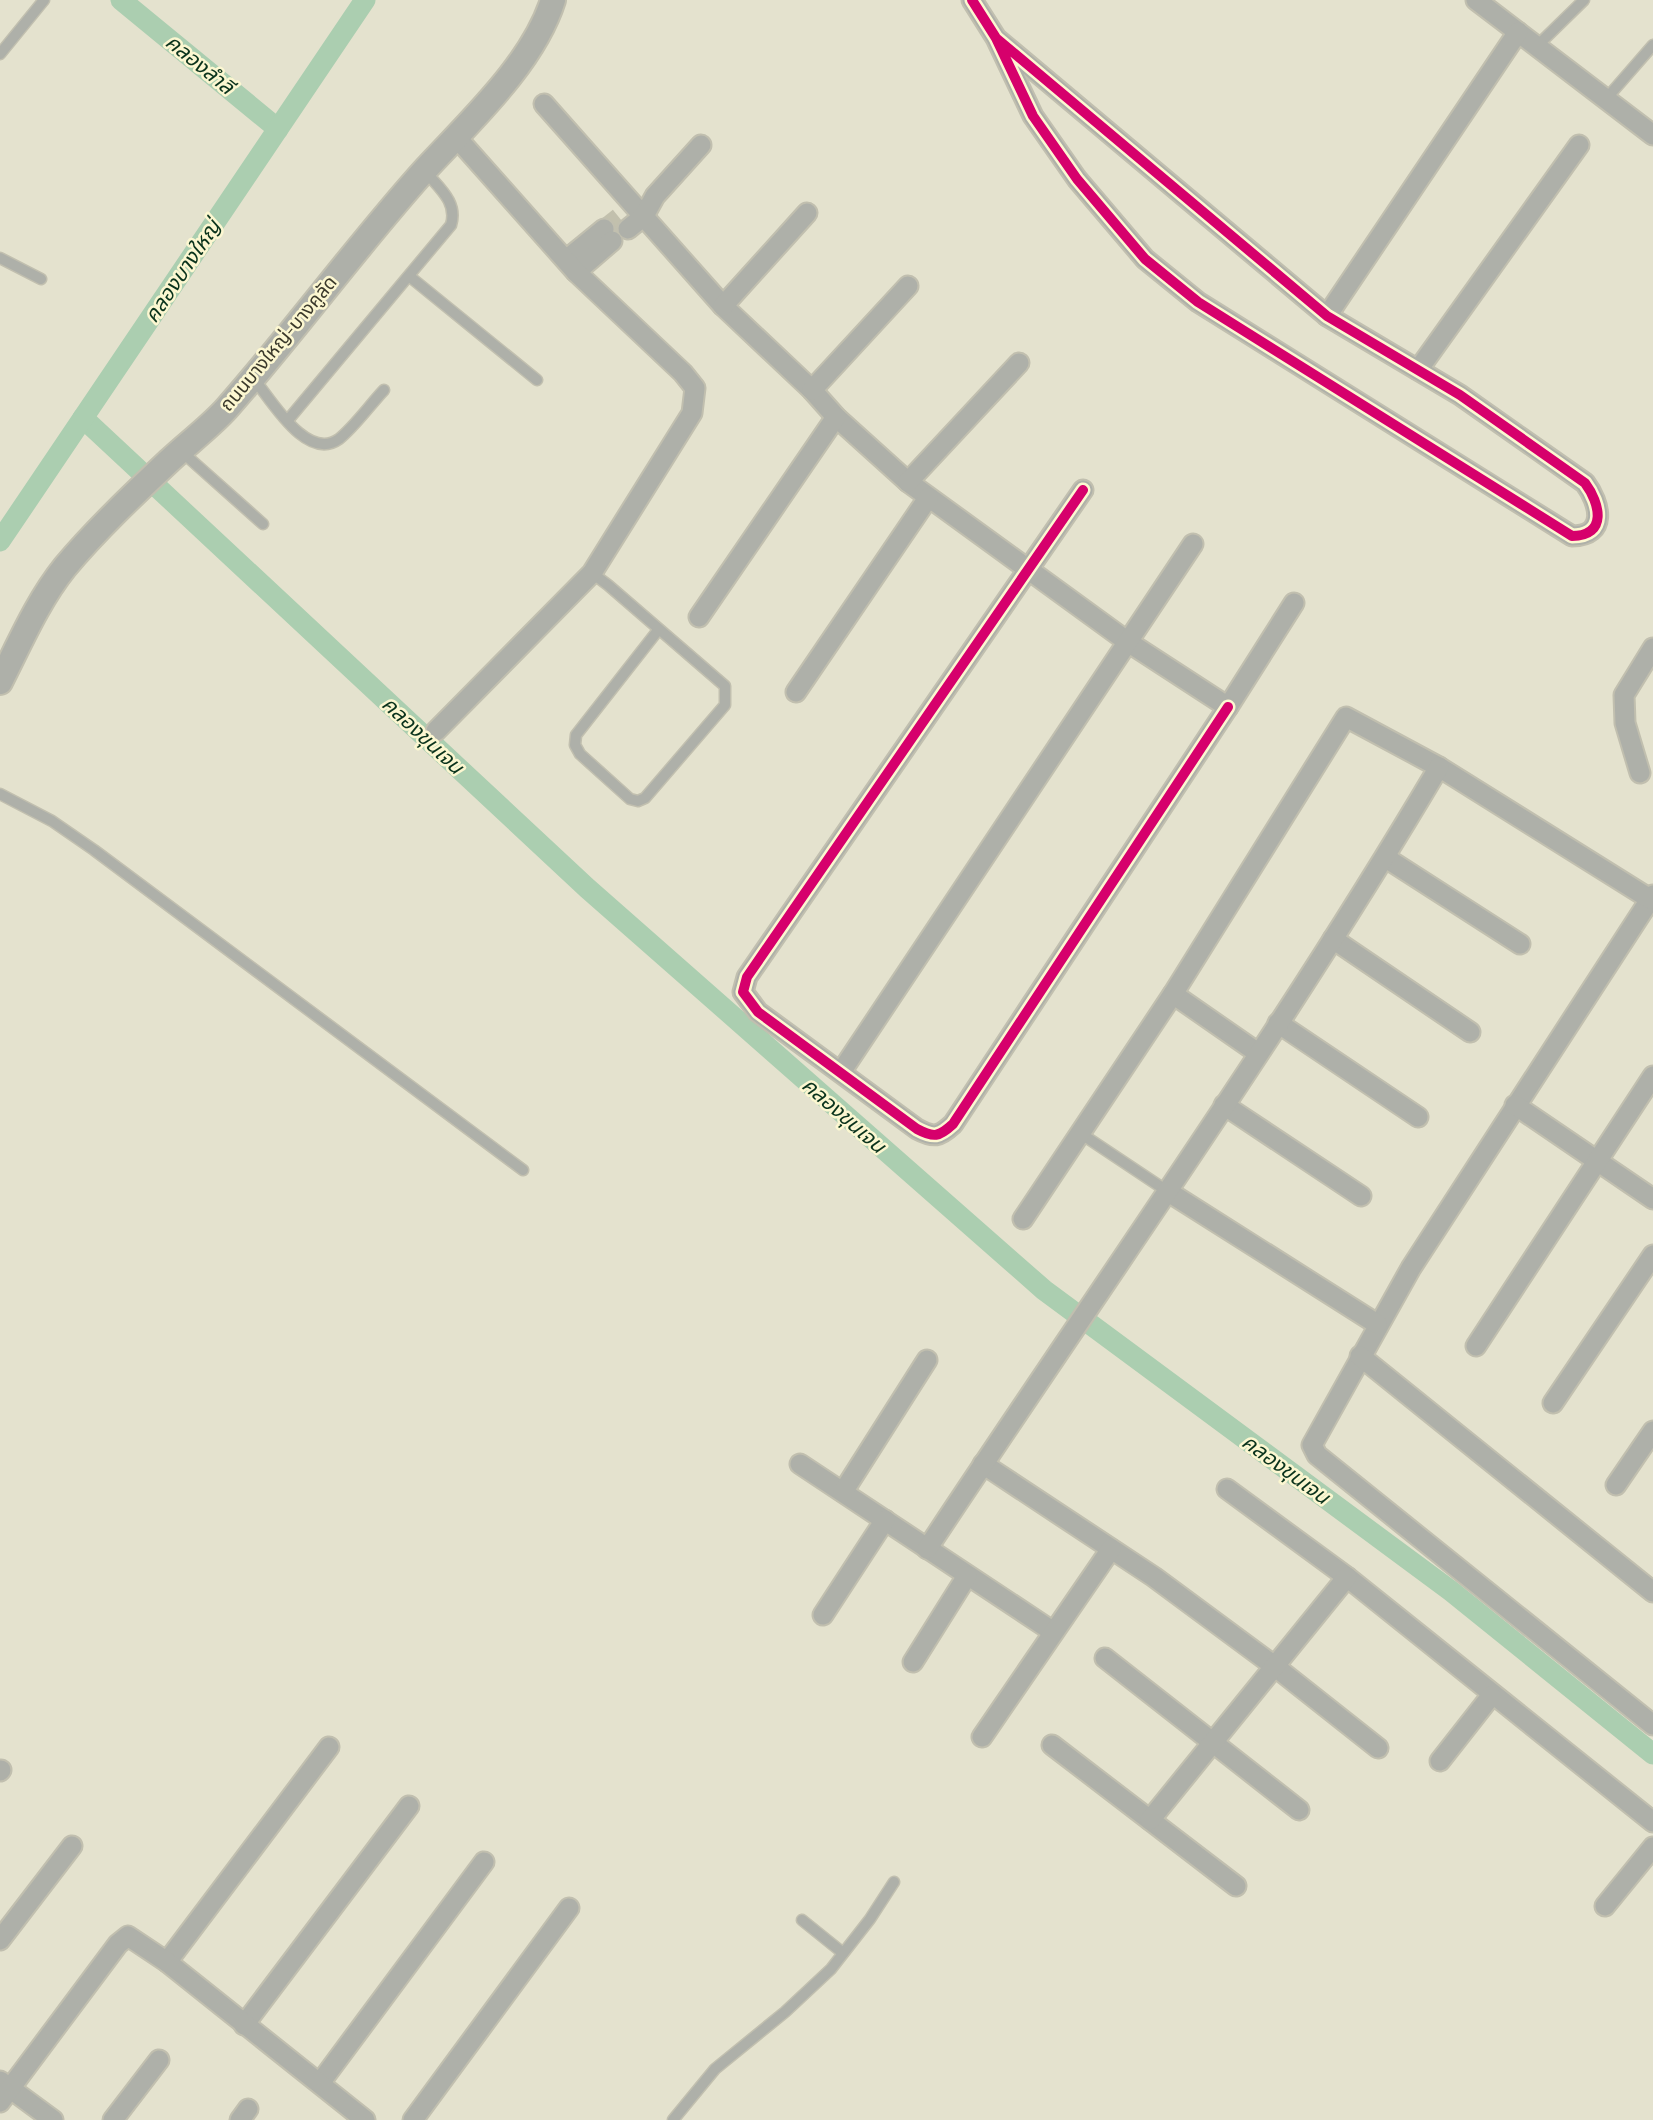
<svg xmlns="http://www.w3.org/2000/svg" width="1653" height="2120" font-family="Raleway,'Noto Sans Thai',sans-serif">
  <rect width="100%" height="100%" fill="#e4e2ce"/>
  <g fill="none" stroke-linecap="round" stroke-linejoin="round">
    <!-- canal -->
    <g stroke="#abceb0" stroke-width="21">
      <polyline points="121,0 278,129"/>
      <polyline points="83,418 587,888 1044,1290 1451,1591 1653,1754"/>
      <polyline points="0,541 365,0"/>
    </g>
    <!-- minor-tunnel -->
    <polyline stroke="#c2c0ad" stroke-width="19" stroke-dasharray="19 10" stroke-linecap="butt" points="604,229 619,217"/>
    <!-- service casing -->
    <g stroke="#c1bfaf" stroke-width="13">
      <g id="service">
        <polyline points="1537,46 1584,0"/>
        <polyline points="0,54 44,0"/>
        <polyline points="1606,99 1653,45"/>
        <polyline points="0,258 41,279"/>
        <polyline points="409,276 537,380"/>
        <path d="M254 379C272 401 307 462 339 439 355 426 369 406 384 390"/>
        <path d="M288 420 451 225C458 202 439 188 426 172"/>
        <polyline points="181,451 263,524"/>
        <polyline points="592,573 608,585 725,686 725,705 645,798 638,801 630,799 580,754 575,745 576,735 659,629"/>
        <polyline points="0,794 52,821 94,850 523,1170"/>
        <polyline points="1080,1133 1167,1191"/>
        <polyline points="802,1920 843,1953"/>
        <polyline points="673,2120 715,2069 785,2012 831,1969 870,1919 894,1882"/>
      </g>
    </g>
    <!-- minor casing -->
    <g stroke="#c1bfaf" stroke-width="23">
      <g id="minor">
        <path d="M972 0 996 38 1033 116 1077 179 1145 259 1198 302 1572 536C1608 536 1600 503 1585 483L1460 395 1327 316 996 38"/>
        <polyline points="1476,0 1653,135"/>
        <polyline points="544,104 723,306 812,390 836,417 908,482 1128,642 1228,707 1294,603"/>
        <polyline points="628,229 644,216 655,196 701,145"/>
        <polyline points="566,260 604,229"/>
        <polyline points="576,272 612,241"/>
        <polyline points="723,306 807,213"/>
        <polyline points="1327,316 1518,32"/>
        <polyline points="1418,370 1579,145"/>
        <polyline points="812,390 908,286"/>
        <polyline points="908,482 1019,363"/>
        <path d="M1083 490 747 977 743 992 758 1012 917 1129C934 1138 939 1137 953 1124L1228 707"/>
        <polyline points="699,617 836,417"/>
        <polyline points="796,692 928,498"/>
        <polyline points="436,731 592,573 692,413 695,388 683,373 576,272 457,138"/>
        <polyline points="1640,773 1625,723 1624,695 1653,648"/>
        <polyline points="1386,858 1520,944"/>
        <polyline points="1653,895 1411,1268 1312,1445 1317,1455 1653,1725"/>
        <polyline points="1333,939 1470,1032"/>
        <polyline points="1173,994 1258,1053"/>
        <polyline points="1278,1023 1418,1117"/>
        <polyline points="841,1072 1193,544"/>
        <polyline points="1224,1105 1361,1196"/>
        <polyline points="1515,1105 1653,1199"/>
        <polyline points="1167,1191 1377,1324"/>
        <polyline points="1023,1219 1173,994 1346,717 1439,767 1650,899"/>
        <polyline points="1476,1346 1653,1076"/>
        <polyline points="1360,1356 1653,1592"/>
        <polyline points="1553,1403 1653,1255"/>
        <polyline points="800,1464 1052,1631"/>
        <polyline points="983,1464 1154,1577 1273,1665 1378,1748"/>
        <polyline points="1616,1485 1653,1431"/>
        <polyline points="1227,1489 1347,1577 1653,1822"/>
        <polyline points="843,1492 927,1360"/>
        <path d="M927 1549C1099 1289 1280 1035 1439 767"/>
        <polyline points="823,1615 885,1520"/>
        <polyline points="1105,1658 1299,1810"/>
        <polyline points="913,1662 967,1576"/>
        <polyline points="982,1737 1111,1549"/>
        <polyline points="1052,1745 1236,1886"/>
        <polyline points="1440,1761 1491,1696"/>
        <polyline points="0,1771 1,1770"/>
        <polyline points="1150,1820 1347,1577"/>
        <polyline points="1605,1906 1653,1847"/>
        <polyline points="0,1940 72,1846"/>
        <polyline points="167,1962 329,1747"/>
        <polyline points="244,2025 409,1806"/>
        <polyline points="0,2081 53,2120"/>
        <polyline points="320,2083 484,1862"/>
        <polyline points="0,2102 118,1944 128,1936 167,1962 365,2120"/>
        <polyline points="113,2120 159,2060"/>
        <polyline points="240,2120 248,2109"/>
        <polyline points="413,2120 569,1908"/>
      </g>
    </g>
    <!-- tertiary casing -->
    <g stroke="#c1bfaf" stroke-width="28">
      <path id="tertiary" d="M0 682C20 643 37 602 65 567 96 530 133 495 169 461 188 443 210 427 227 408 295 331 355 248 423 172 468 123 533 64 553 0"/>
    </g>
    <!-- service -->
    <use href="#service" stroke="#aeb0a9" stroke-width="10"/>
    <!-- minor -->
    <use href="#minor" stroke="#aeb0a9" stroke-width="19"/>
    <!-- tertiary -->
    <use href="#tertiary" stroke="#aeb0a9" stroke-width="24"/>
    <!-- cycleway casing -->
    <g stroke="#fcf7d1" stroke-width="15">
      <g id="cycleway">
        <path d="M972 0 996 38 1033 116 1077 179 1145 259 1198 302 1572 536C1608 536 1600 503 1585 483L1460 395 1327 316 996 38"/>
        <path d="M1083 490 747 977 743 992 758 1012 917 1129C934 1138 939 1137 953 1124L1228 707"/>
      </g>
    </g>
    <!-- cycleway -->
    <use href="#cycleway" stroke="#d6006c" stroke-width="10"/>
  </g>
  <g text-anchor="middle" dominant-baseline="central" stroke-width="5" stroke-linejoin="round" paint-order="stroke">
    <!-- street labels -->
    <g font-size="19" fill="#3b392b" stroke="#fcf7d1">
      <text transform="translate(278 343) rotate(-50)">ถนนบางใหญ่-บางคูลัด</text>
    </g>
    <!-- water labels -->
    <g font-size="21" font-style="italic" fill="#0a331c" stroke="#fcf7d1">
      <text transform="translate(200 64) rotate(39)">คลองลำลี</text>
      <text transform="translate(182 271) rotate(-56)">คลองบางใหญ่</text>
      <text transform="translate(423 735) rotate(43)">คลองขุนเจน</text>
      <text transform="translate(844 1115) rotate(41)">คลองขุนเจน</text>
      <text transform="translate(1286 1469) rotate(36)">คลองขุนเจน</text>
    </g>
  </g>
</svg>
